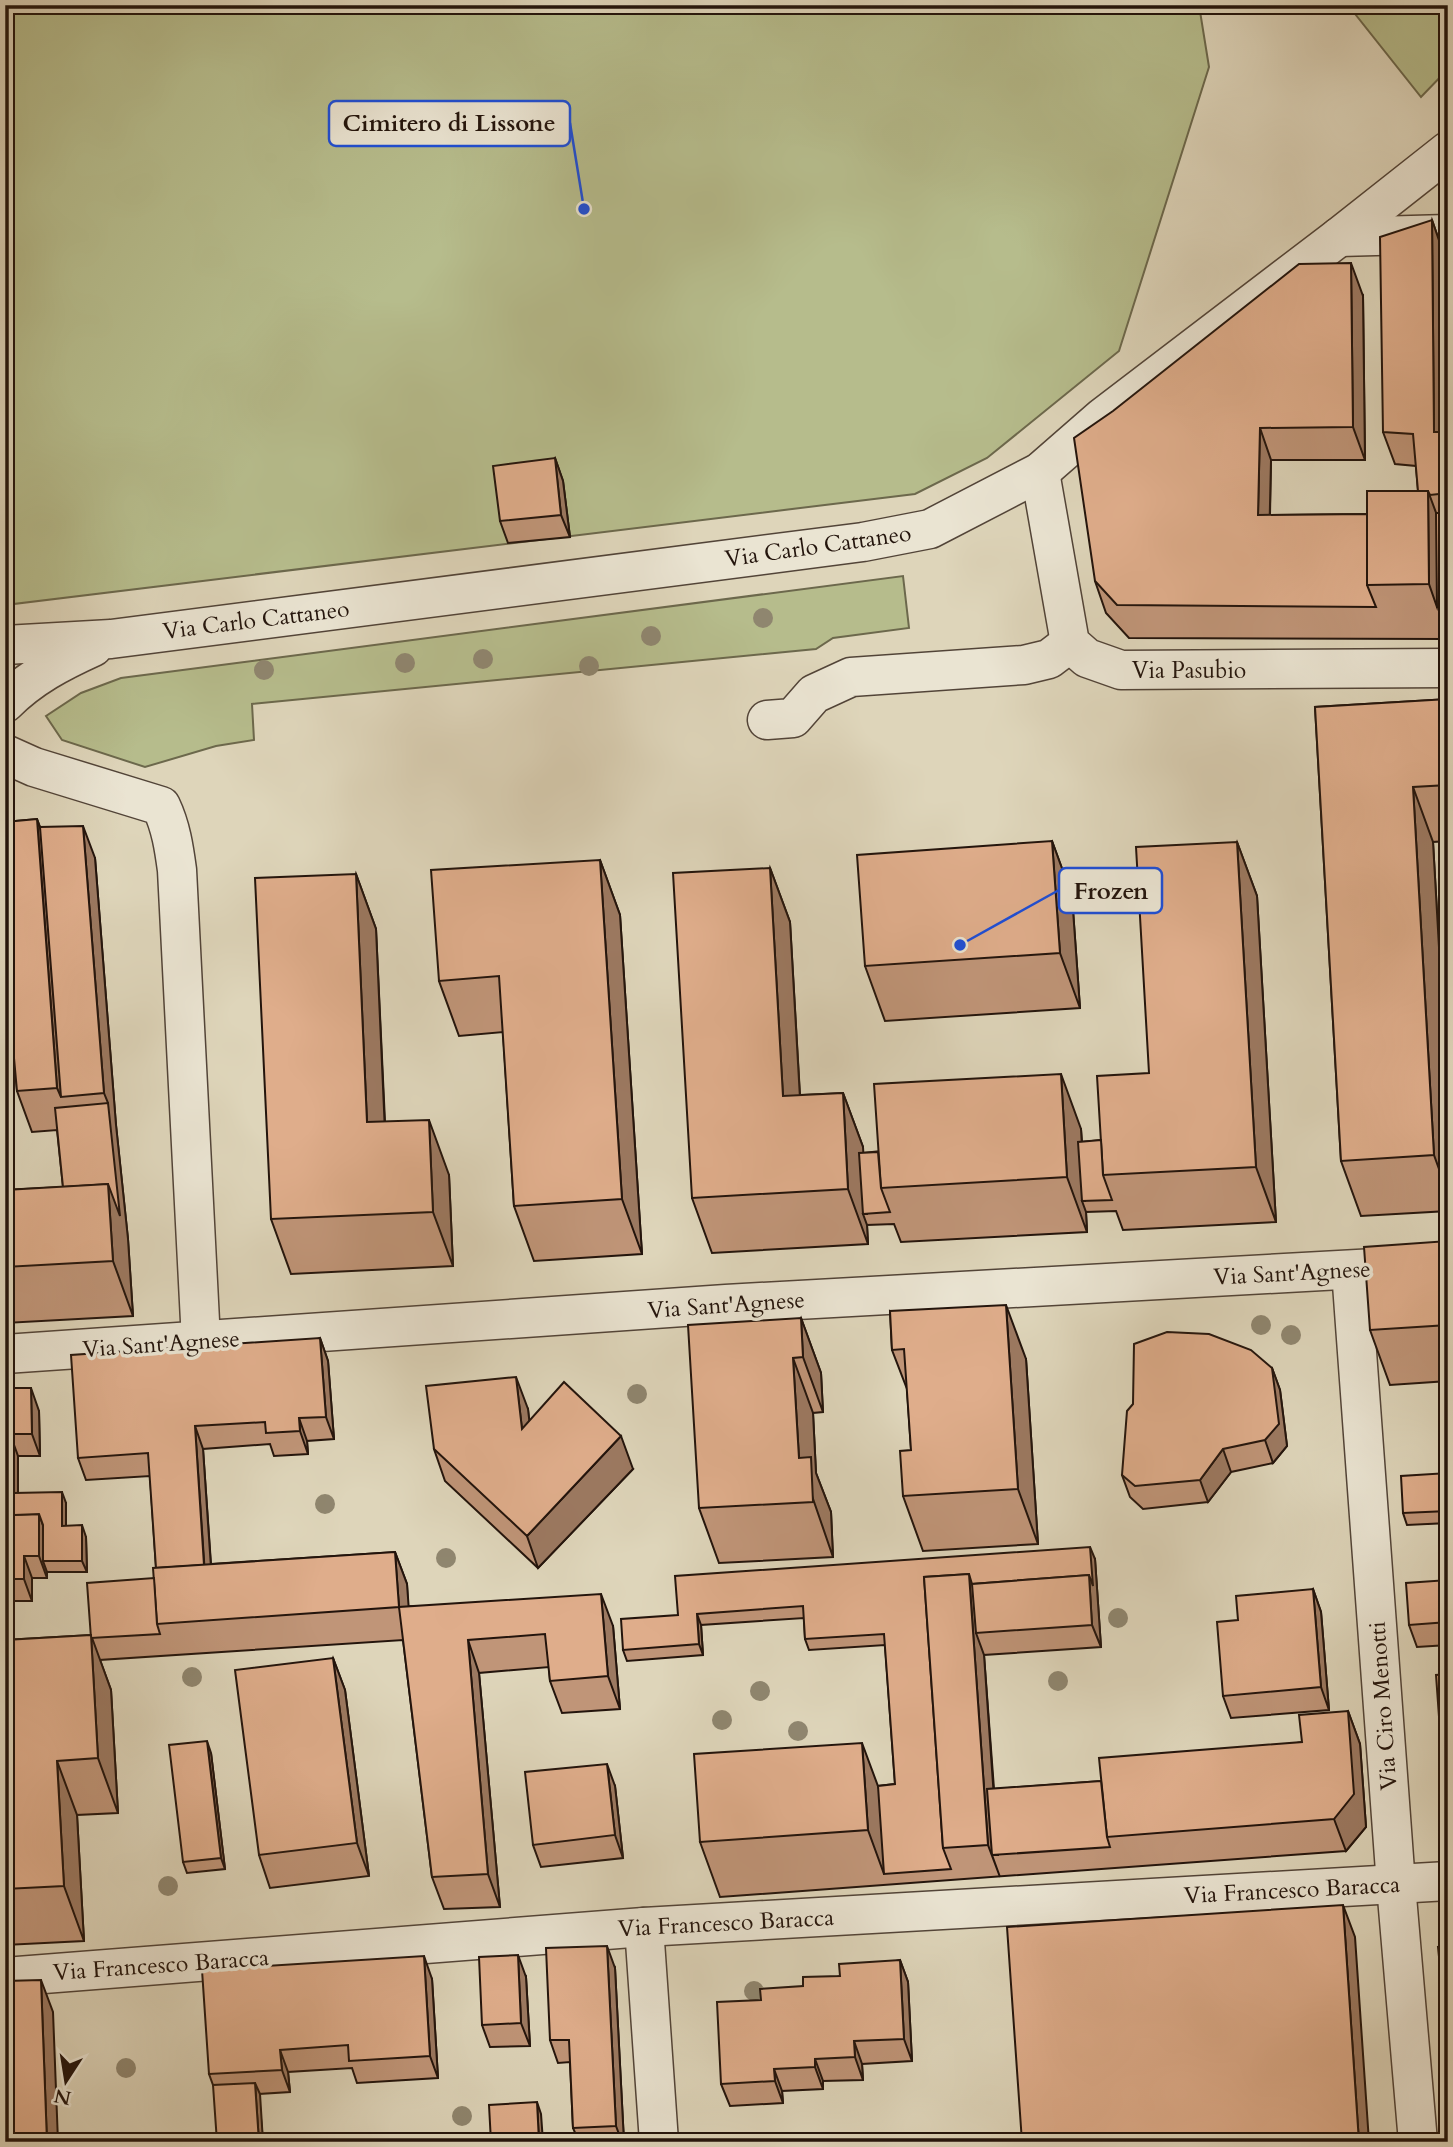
<svg xmlns="http://www.w3.org/2000/svg" width="1453" height="2147" font-family="Cardo,serif">
  <rect width="100%" height="100%" fill="#ded5ba"/>
  <filter id="stains"><feTurbulence type="fractalNoise" baseFrequency=".00286" numOctaves="4"/><feColorMatrix values="0 0 0 0 .2 0 0 0 0 .09 0 0 0 0 .02 0 0 0 .5 -.17"/></filter>
  <radialGradient id="worn" r=".72"><stop offset=".6" stop-color="#630" stop-opacity="0"/><stop offset="1" stop-color="#630" stop-opacity=".3"/></radialGradient>
  <!-- green -->
  <g fill="#b6bc8c" stroke="#6c684c" stroke-width="2">
    <polygon points="5,5 1199,5 1209,67 1119,351 987,458 915,494 5,605"/>
    <polygon points="1348,5 1448,5 1448,69 1421,97"/>
    <polygon points="903,576 909,628 833,638 816,649 252,704 254,740 216,746 145,767 62,740 46,716 81,693 121,678"/>
  </g>
  <g fill="none" stroke-linecap="round" stroke-linejoin="round">
    <!-- minor casing -->
    <g stroke="#524438" stroke-width="41">
      <g id="minor">
        <polyline points="1339,237 1448,234"/>
        <polyline points="1040,472 1070,643 1087,658 1121,670 1448,668"/>
        <polyline points="5,645 111,639 863,542 930,529 1040,472 1103,417 1339,237 1448,151"/>
        <path d="M5 703C31 677 60 662 93 647"/>
        <polyline points="767,720 793,718 814,694 851,677 1024,665 1049,659 1070,643"/>
        <path d="M5 754 34 767 161 806C171 827 174 848 177 870L201 1341"/>
        <polyline points="1351,1270 1396,1885 1418,2142"/>
        <polyline points="5,1354 726,1304 1448,1264"/>
        <polyline points="644,1927 659,2142"/>
        <polyline points="5,1977 644,1927 1448,1881"/>
      </g>
    </g>
    <!-- minor -->
    <use href="#minor" stroke="#eae4d2" stroke-width="38"/>
  </g>
  <!-- trees -->
  <g fill="#8f866f">
    <circle cx="763" cy="618" r="10"/>
    <circle cx="651" cy="636" r="10"/>
    <circle cx="483" cy="659" r="10"/>
    <circle cx="405" cy="663" r="10"/>
    <circle cx="589" cy="666" r="10"/>
    <circle cx="264" cy="670" r="10"/>
    <circle cx="1261" cy="1325" r="10"/>
    <circle cx="1291" cy="1335" r="10"/>
    <circle cx="637" cy="1394" r="10"/>
    <circle cx="325" cy="1504" r="10"/>
    <circle cx="446" cy="1558" r="10"/>
    <circle cx="1118" cy="1618" r="10"/>
    <circle cx="192" cy="1677" r="10"/>
    <circle cx="1058" cy="1681" r="10"/>
    <circle cx="760" cy="1691" r="10"/>
    <circle cx="722" cy="1720" r="10"/>
    <circle cx="798" cy="1731" r="10"/>
    <circle cx="168" cy="1886" r="10"/>
    <circle cx="754" cy="1991" r="10"/>
    <circle cx="126" cy="2068" r="10"/>
    <circle cx="462" cy="2116" r="10"/>
  </g>
  <!-- wall -->
  <g fill="#c09578" stroke="#23140c" stroke-width="2">
    <polygon points="1432,220 1443,252 1446,432 1448,432 1448,639 1129,638 1106,613 1095,581 1363,296 1365,460 1271,460 1270,515 1367,514 1418,491 1416,466 1395,464 1383,432"/>
    <polygon points="555,458 563,481 570,537 508,543 500,521"/>
    <polygon points="1448,699 1448,841 1433,842 1448,1105 1448,1211 1361,1216 1341,1161 1315,707"/>
    <polygon points="37,819 40,827 95,858 116,1125 128,1239 133,1316 5,1323 5,1190 63,1187 57,1130 32,1132 17,1091 13,1044 5,1044 5,822"/>
    <polygon points="1052,841 1072,896 1080,1008 885,1021 865,966"/>
    <polygon points="1237,842 1257,896 1276,1222 1123,1230 1116,1211 1086,1212 1087,1232 901,1242 894,1224 867,1225 868,1244 712,1253 692,1198 770,868 790,922 800,1095 843,1093 863,1147 863,1153 1081,1129 1082,1142 1101,1140 1149,1073"/>
    <polygon points="600,860 620,915 642,1254 534,1261 514,1206 503,1032 459,1036 439,981"/>
    <polygon points="356,874 376,929 385,1122 449,1175 453,1266 291,1274 271,1219"/>
    <polygon points="1448,1241 1448,1381 1390,1385 1370,1330"/>
    <polygon points="890,1311 1026,1359 1038,1544 923,1551 903,1496 911,1450 907,1389 892,1350"/>
    <polygon points="801,1318 821,1373 823,1412 813,1413 816,1473 831,1512 833,1557 719,1563 699,1508"/>
    <polygon points="320,1338 328,1361 334,1439 307,1441 308,1454 274,1456 270,1444 203,1449 211,1564 395,1552 407,1584 408,1606 613,1626 620,1709 562,1713 550,1681 549,1667 479,1673 500,1907 444,1909 432,1877 403,1640 100,1660 111,1690 118,1813 77,1815 84,1941 5,1945 5,1640 91,1635 154,1578 156,1568 150,1476 86,1480 78,1458"/>
    <polygon points="1272,1368 1280,1390 1287,1446 1273,1463 1231,1472 1208,1502 1143,1509 1130,1497 1122,1475"/>
    <polygon points="5,1388 39,1411 40,1456 18,1456 18,1493 66,1503 66,1526 86,1537 87,1572 47,1572 47,1578 32,1578 32,1601 5,1601"/>
    <polygon points="528,1409 529,1421 633,1469 538,1568 445,1481 434,1449"/>
    <polygon points="1448,1473 1448,1523 1407,1525 1403,1513"/>
    <polygon points="1095,1559 1101,1647 984,1655 994,1789 1101,1781 1302,1742 1348,1711 1360,1744 1366,1827 1346,1851 720,1897 700,1842 878,1786 895,1784 885,1645 809,1650 805,1639 804,1618 701,1625 703,1655 627,1661 623,1650 678,1615"/>
    <polygon points="1448,1580 1448,1645 1417,1647 1409,1625"/>
    <polygon points="1313,1589 1321,1612 1329,1710 1231,1718 1223,1696"/>
    <polygon points="333,1658 345,1690 369,1876 270,1888 259,1855"/>
    <polygon points="211,1753 225,1869 187,1873 183,1862"/>
    <polygon points="615,1786 623,1858 541,1867 533,1845"/>
    <polygon points="900,1960 908,1982 912,2061 862,2064 863,2080 823,2081 823,2089 782,2091 783,2103 730,2106 721,2084 761,2000 803,1986"/>
    <polygon points="615,1968 624,2142 579,2142 573,2128 570,2062 558,2063 550,2040"/>
    <polygon points="526,1977 530,2046 490,2047 482,2025"/>
    <polygon points="432,1979 438,2078 357,2083 352,2068 288,2072 290,2092 259,2094 263,2142 213,2085 209,2074"/>
  </g>
  <!-- shaded-wall -->
  <g fill="#9c7961" stroke="#23140c" stroke-width="2">
    <polygon points="1432,220 1443,252 1446,465 1434,432"/>
    <polygon points="1351,263 1363,296 1365,460 1353,427"/>
    <polygon points="1260,428 1271,460 1269,548 1258,515"/>
    <polygon points="555,458 563,481 570,537 561,515"/>
    <polygon points="1428,491 1448,545 1437,607 1429,584"/>
    <polygon points="1413,787 1433,842 1448,1105 1448,1194 1434,1155"/>
    <polygon points="37,819 52,860 61,1097 57,1088"/>
    <polygon points="83,826 95,858 116,1125 128,1239 133,1316 113,1261 108,1184 108,1103 104,1093"/>
    <polygon points="1052,841 1072,896 1080,1008 1060,953"/>
    <polygon points="1237,842 1257,896 1276,1222 1256,1167"/>
    <polygon points="600,860 620,915 642,1254 622,1199"/>
    <polygon points="770,868 790,922 803,1151 783,1096"/>
    <polygon points="356,874 376,929 387,1177 367,1122"/>
    <polygon points="1061,1074 1081,1129 1085,1201 1082,1201 1086,1212 1087,1232 1067,1177"/>
    <polygon points="843,1093 863,1147 867,1214 863,1214 867,1225 868,1244 848,1189"/>
    <polygon points="429,1120 449,1175 453,1266 433,1212"/>
    <polygon points="1006,1305 1026,1359 1038,1544 1018,1489"/>
    <polygon points="801,1318 821,1373 823,1412 803,1357"/>
    <polygon points="320,1338 328,1361 334,1439 326,1417"/>
    <polygon points="793,1358 813,1413 816,1473 831,1512 833,1557 799,1458"/>
    <polygon points="1272,1368 1280,1390 1287,1446 1273,1463 1265,1440"/>
    <polygon points="516,1377 528,1409 534,1462 522,1429"/>
    <polygon points="31,1388 39,1411 40,1456 32,1434"/>
    <polygon points="299,1418 307,1441 308,1454 300,1431"/>
    <polygon points="195,1426 203,1449 213,1597 205,1575"/>
    <polygon points="10,1434 18,1456 18,1526 10,1515"/>
    <polygon points="621,1436 633,1469 538,1568 527,1536"/>
    <polygon points="1223,1449 1231,1472 1208,1502 1200,1480"/>
    <polygon points="62,1492 66,1503 66,1537 62,1526"/>
    <polygon points="39,1514 47,1537 43,1561 47,1572 47,1578 39,1556"/>
    <polygon points="82,1525 86,1537 87,1572 82,1561"/>
    <polygon points="1090,1547 1095,1559 1101,1647 1092,1625 1089,1575"/>
    <polygon points="395,1552 407,1584 411,1639 399,1607"/>
    <polygon points="24,1556 32,1578 32,1601 24,1579"/>
    <polygon points="969,1574 981,1606 976,1633 984,1655 998,1855 992,1855 1000,1877 988,1845"/>
    <polygon points="1313,1589 1321,1612 1329,1710 1321,1687"/>
    <polygon points="601,1594 613,1626 620,1709 608,1676"/>
    <polygon points="697,1614 701,1625 703,1655 699,1644"/>
    <polygon points="91,1635 111,1690 118,1813 98,1758"/>
    <polygon points="468,1640 479,1673 500,1907 488,1874"/>
    <polygon points="333,1658 345,1690 369,1876 357,1843"/>
    <polygon points="1348,1711 1360,1744 1366,1827 1346,1851 1334,1819"/>
    <polygon points="207,1741 211,1753 225,1869 221,1858"/>
    <polygon points="862,1743 882,1797 884,1874 868,1830"/>
    <polygon points="57,1761 77,1815 84,1941 64,1886"/>
    <polygon points="607,1764 615,1786 623,1858 615,1835"/>
    <polygon points="1343,1905 1355,1937 1369,2142 1359,2142"/>
    <polygon points="607,1946 615,1968 624,2142 622,2142 616,2126"/>
    <polygon points="518,1955 526,1977 530,2046 521,2023"/>
    <polygon points="424,1956 432,1979 438,2078 430,2056"/>
    <polygon points="900,1960 908,1982 912,2061 904,2039"/>
    <polygon points="41,1980 53,2012 58,2142 47,2142"/>
    <polygon points="854,2041 862,2064 863,2080 855,2057"/>
    <polygon points="280,2050 288,2072 290,2092 282,2070"/>
    <polygon points="815,2059 823,2081 823,2089 815,2067"/>
    <polygon points="774,2069 782,2091 783,2103 775,2081"/>
    <polygon points="255,2083 260,2094 263,2142 259,2142"/>
    <polygon points="537,2102 541,2114 543,2142 540,2142 539,2141"/>
  </g>
  <!-- building -->
  <g fill="#dfad8b" stroke="#23140c" stroke-width="2">
    <polygon points="1432,220 1434,432 1448,432 1448,493 1430,495 1428,491 1418,491 1413,434 1383,432 1380,237"/>
    <polygon points="1351,263 1353,427 1260,428 1258,515 1367,514 1367,585 1376,607 1117,605 1095,581 1074,438 1113,411 1299,264"/>
    <polygon points="555,458 561,515 500,521 493,466"/>
    <polygon points="1367,491 1428,491 1429,584 1367,585"/>
    <polygon points="1436,513 1448,513 1448,607 1437,607"/>
    <polygon points="1448,699 1448,785 1413,787 1434,1155 1341,1161 1315,707"/>
    <polygon points="37,819 57,1088 17,1091 9,1003 5,1003 5,822"/>
    <polygon points="83,826 104,1093 61,1097 40,827"/>
    <polygon points="1052,841 1060,953 865,966 857,855"/>
    <polygon points="1237,842 1256,1167 1103,1175 1097,1076 1149,1073 1136,847"/>
    <polygon points="600,860 622,1199 514,1206 499,976 439,981 431,870"/>
    <polygon points="770,868 783,1096 843,1093 848,1189 692,1198 673,873"/>
    <polygon points="356,874 367,1122 429,1120 433,1212 271,1219 255,878"/>
    <polygon points="1061,1074 1067,1177 881,1188 874,1084"/>
    <polygon points="108,1103 120,1216 108,1184 63,1187 55,1108"/>
    <polygon points="1101,1140 1103,1175 1112,1200 1082,1201 1078,1142"/>
    <polygon points="878,1152 881,1188 890,1212 863,1214 859,1153"/>
    <polygon points="108,1184 113,1261 5,1267 5,1190"/>
    <polygon points="1448,1241 1448,1325 1370,1330 1364,1247"/>
    <polygon points="1006,1305 1018,1489 903,1496 900,1451 911,1450 904,1349 892,1350 890,1311"/>
    <polygon points="801,1318 803,1357 793,1358 799,1458 811,1457 813,1502 699,1508 688,1325"/>
    <polygon points="1167,1332 1209,1334 1251,1350 1272,1368 1279,1424 1265,1440 1223,1449 1200,1480 1135,1486 1122,1475 1127,1411 1133,1404 1134,1344"/>
    <polygon points="320,1338 326,1417 299,1418 300,1431 266,1433 265,1422 195,1426 204,1565 156,1568 148,1453 78,1458 71,1355"/>
    <polygon points="516,1377 522,1429 564,1382 621,1436 527,1536 434,1449 426,1386"/>
    <polygon points="5,1388 31,1388 32,1434 10,1434 10,1515 39,1514 39,1556 24,1556 24,1579 5,1579"/>
    <polygon points="1448,1473 1448,1511 1403,1513 1401,1476"/>
    <polygon points="62,1492 62,1526 82,1525 82,1561 43,1561 43,1525 39,1514 14,1515 14,1493"/>
    <polygon points="1090,1547 1093,1586 1089,1575 972,1584 969,1574 924,1577 943,1848 951,1869 884,1874 878,1786 895,1784 884,1634 805,1639 803,1606 697,1614 699,1644 623,1650 621,1619 678,1615 675,1576"/>
    <polygon points="395,1552 399,1607 157,1624 153,1568"/>
    <polygon points="969,1574 988,1845 943,1848 924,1577"/>
    <polygon points="1089,1575 1092,1625 976,1633 972,1584"/>
    <polygon points="154,1578 157,1624 160,1634 91,1638 87,1583"/>
    <polygon points="1448,1580 1448,1622 1409,1625 1406,1583"/>
    <polygon points="1313,1589 1321,1687 1223,1696 1217,1622 1238,1620 1236,1596"/>
    <polygon points="601,1594 608,1676 550,1681 545,1634 468,1640 488,1874 432,1877 399,1607"/>
    <polygon points="91,1635 98,1758 57,1761 64,1886 5,1889 5,1640"/>
    <polygon points="333,1658 357,1843 259,1855 235,1670"/>
    <polygon points="1448,1674 1448,1814 1446,1814 1436,1675"/>
    <polygon points="1348,1711 1354,1794 1334,1819 1107,1837 1099,1758 1302,1742 1299,1715"/>
    <polygon points="207,1741 221,1858 183,1862 169,1745"/>
    <polygon points="862,1743 868,1830 700,1842 694,1754"/>
    <polygon points="607,1764 615,1835 533,1845 525,1772"/>
    <polygon points="1101,1781 1107,1837 1110,1847 992,1855 987,1789"/>
    <polygon points="1448,1888 1448,1946 1447,1946 1441,1889"/>
    <polygon points="1343,1905 1359,2142 1022,2142 1007,1927"/>
    <polygon points="607,1946 616,2126 573,2128 569,2040 550,2040 546,1948"/>
    <polygon points="1448,1946 1448,2046 1438,1947"/>
    <polygon points="518,1955 521,2023 482,2025 479,1957"/>
    <polygon points="424,1956 430,2056 349,2061 348,2045 280,2050 282,2070 209,2074 202,1970"/>
    <polygon points="900,1960 904,2039 854,2041 855,2057 815,2059 815,2067 774,2069 775,2081 721,2084 717,2002 761,2000 760,1989 803,1986 803,1977 840,1976 839,1964"/>
    <polygon points="41,1980 47,2142 5,2142 5,1981"/>
    <polygon points="255,2083 259,2142 217,2142 213,2085"/>
    <polygon points="537,2102 539,2141 491,2142 489,2105"/>
  </g>
  <g text-anchor="middle" dominant-baseline="central" stroke-width="7" stroke-linejoin="round" paint-order="stroke">
    <!-- street labels -->
    <g font-size="23" fill="#23140c" stroke="#eae4d2">
      <text transform="translate(818 546) rotate(-8)">Via Carlo Cattaneo</text>
      <text transform="translate(256 620) rotate(-7)">Via Carlo Cattaneo</text>
      <text x="1189" y="670">Via Pasubio</text>
      <text transform="translate(1292 1273) rotate(-3)">Via Sant'Agnese</text>
      <text transform="translate(726 1305) rotate(-4)">Via Sant'Agnese</text>
      <text transform="translate(161 1344) rotate(-4)">Via Sant'Agnese</text>
      <text transform="translate(1383 1706) rotate(-94)">Via Ciro Menotti</text>
      <text transform="translate(1292 1890) rotate(-3)">Via Francesco Baracca</text>
      <text transform="translate(726 1923) rotate(-3)">Via Francesco Baracca</text>
      <text transform="translate(161 1965) rotate(-4)">Via Francesco Baracca</text>
    </g>
  </g>
  <!-- callouts -->
  <path fill="none" stroke="#1d4ed8" stroke-width="2.5" d="M584 209L570 123M960 945L1059 890"/>
  <g fill="#1d4ed8" stroke="#eae4d2" stroke-width="2.5">
    <circle cx="584" cy="209" r="7"/>
    <circle cx="960" cy="945" r="7"/>
  </g>
  <g fill="#eae4d2" stroke="#1d4ed8" stroke-width="2.5">
    <rect x="329" y="101" width="241" height="45" rx="7"/>
    <rect x="1059" y="868" width="103" height="45" rx="7"/>
  </g>
  <g font-size="24" text-anchor="middle" font-weight="bold" fill="#23140c">
    <text x="449" y="131">Cimitero di Lissone</text>
    <text x="1111" y="899">Frozen</text>
  </g>
  <!-- margin -->
  <rect width="1453" height="2147" fill="none" stroke="#ded5ba" stroke-width="28"/>
  <rect x="7" y="7" width="1439" height="2133" fill="none" stroke="#23140c" stroke-width="3.5"/>
  <rect x="14" y="14" width="1425" height="2119" fill="none" stroke="#23140c" stroke-width="2"/>
  <!-- north arrow -->
  <g transform="translate(66 2081) rotate(192)" stroke="#eae4d2" stroke-width="5" paint-order="stroke">
  <path d="M0-5L12 26L0 18L-12 26Z" fill="#23140c"/>
  <text y="-10" font-size="19" font-weight="bold" text-anchor="middle" fill="#23140c">N</text>
  </g>
  <rect width="100%" height="100%" filter="url(#stains)"/>
  <rect width="100%" height="100%" fill="url(#worn)"/>
</svg>
